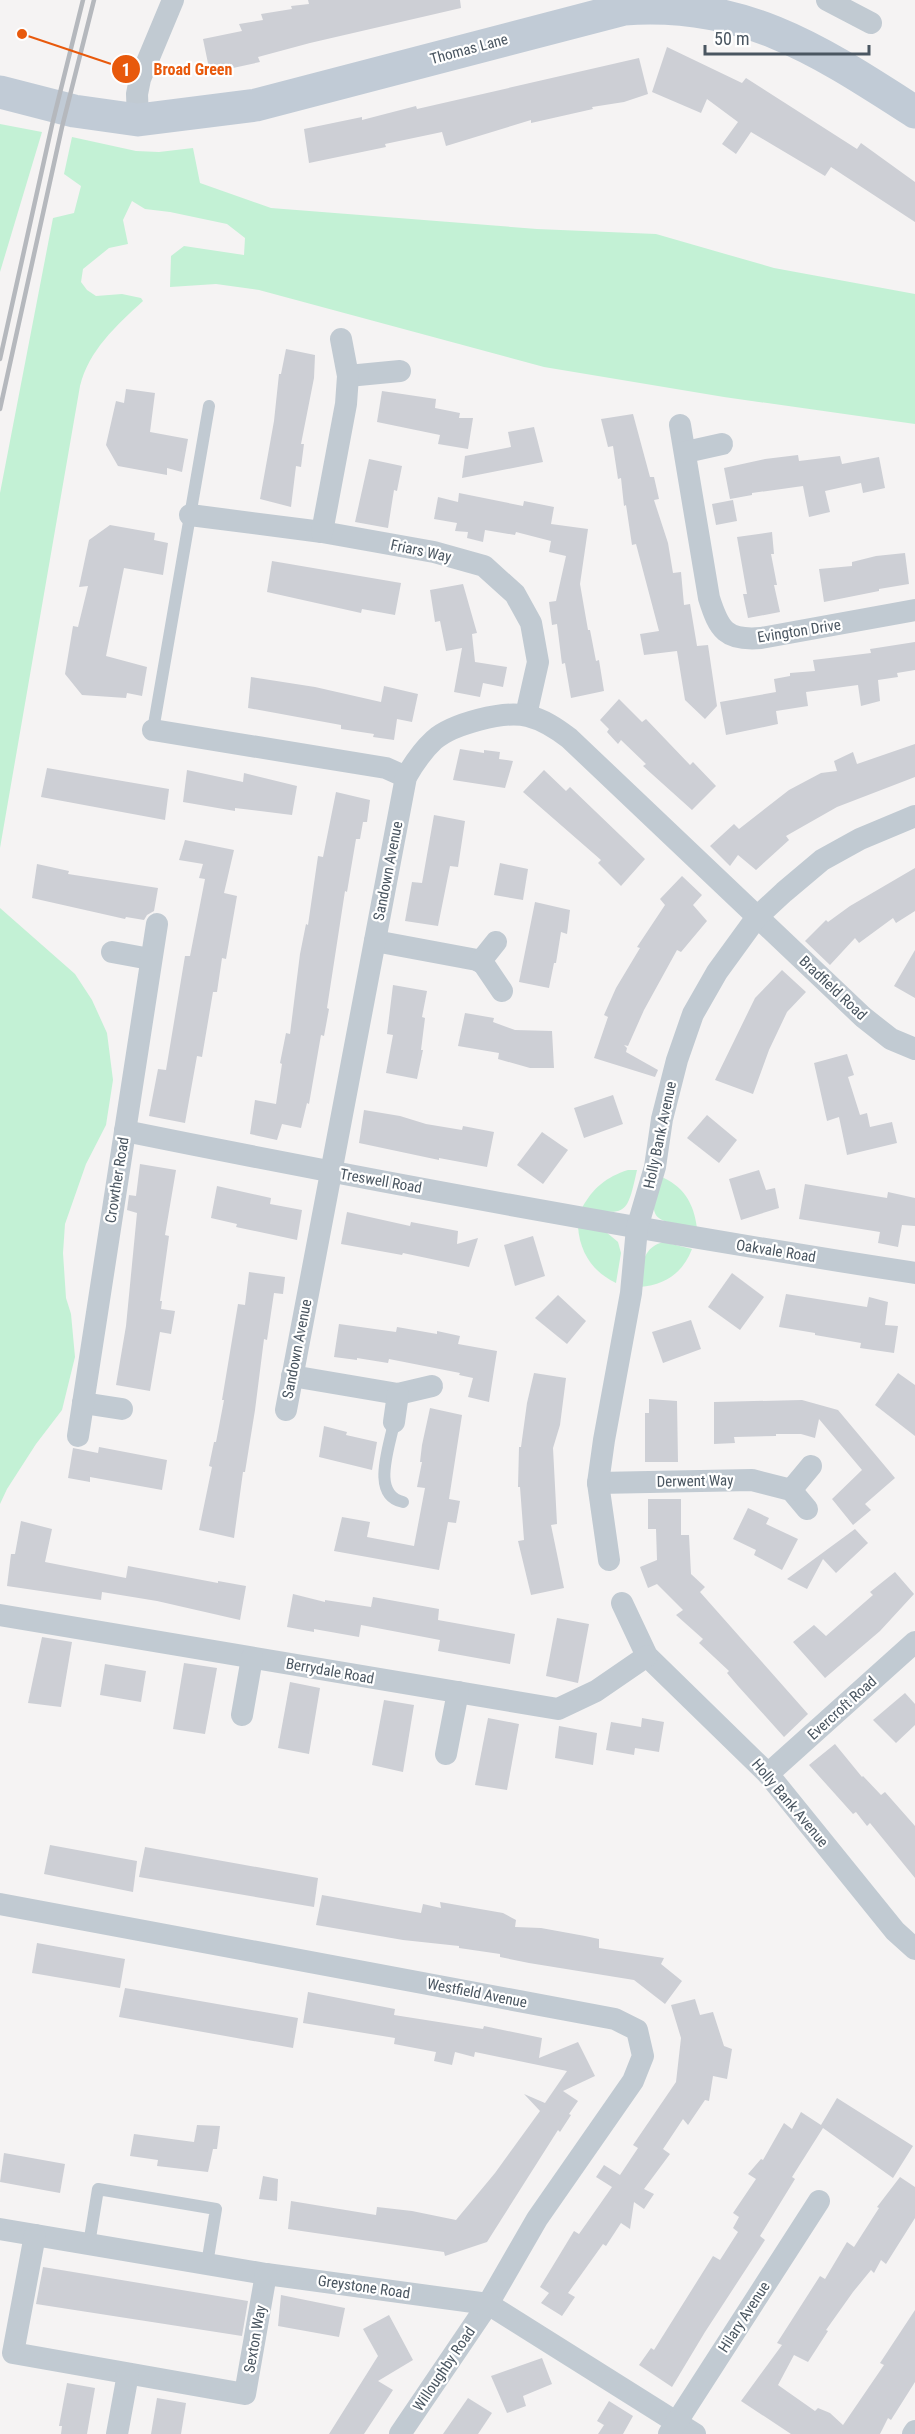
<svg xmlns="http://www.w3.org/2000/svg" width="915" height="2434" font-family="'Roboto Condensed',sans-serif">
  <rect width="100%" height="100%" fill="#f5f3f3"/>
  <!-- green -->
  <g fill="#c3f1d5">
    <polygon points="0,124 42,132 0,272"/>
    <path d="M72 137 136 151 159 152 193 148 200 183 271 208 537 229 656 234 774 268 915 294V424L724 397 544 367 259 290 216 284 170 287 171 256 184 246 244 255 245 238 227 224 170 212 145 209 132 201 123 220 128 244 109 248 83 269 81 282 87 290 96 296 122 294 141 298 143 301C116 326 89 350 80 386L0 848V493L53 218 74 213 81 186 64 174Z"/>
    <polygon points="0,908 75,974 92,1000 107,1033 113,1080 106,1125 86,1164 65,1224 63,1253 66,1298 71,1314 75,1357 62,1410 36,1444 7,1489 0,1504"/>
    <path d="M628 1170H637C627 1215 627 1216 582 1208 593 1188 606 1177 628 1170Z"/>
    <path d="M659 1176C683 1185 694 1203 697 1228 652 1219 648 1223 659 1176Z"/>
    <path d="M578 1227 606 1232 618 1242 621 1253 616 1283C593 1272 580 1253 578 1227Z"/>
    <path d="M663 1242 692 1249C683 1273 665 1285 640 1287 642 1268 641 1248 663 1242Z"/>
  </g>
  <!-- building -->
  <g fill="#cdcfd5">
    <polygon points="308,0 460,0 461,8 310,43 258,57 260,62 210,73 203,39 242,31 239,24 263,20 261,14 292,9 291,6 309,4"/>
    <polygon points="667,47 742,83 746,78 857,149 861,143 915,182 915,222 831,167 825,176 751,132 736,154 722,144 738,122 707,99 701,113 652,92"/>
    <polygon points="639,58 648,94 624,102 592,107 593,109 531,123 531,120 446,146 442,132 385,144 386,147 309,163 304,129 362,117 362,120 416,106 417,109"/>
    <polygon points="286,349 315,355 314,378 301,444 304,444 301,467 296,466 291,507 260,499 274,421 279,374 281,374"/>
    <polygon points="126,389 155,393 150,432 188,439 182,472 167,468 167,475 118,466 106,445 116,401 124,403"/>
    <polygon points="382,391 436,399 435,408 460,413 459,418 473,418 468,449 438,444 440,435 377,422"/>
    <polygon points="633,414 650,477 654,477 659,499 654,500 668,543 673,573 681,572 684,605 690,604 697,646 708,645 717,706 705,719 685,700 677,651 644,655 640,634 659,631 636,544 632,545 626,505 624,506 621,478 618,479 613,446 608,447 601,419"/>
    <polygon points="534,427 543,462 462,478 465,456 511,447 508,432"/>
    <polygon points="798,455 799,461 840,456 842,464 879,457 885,488 863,493 861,483 825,491 830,512 809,517 803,486 752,493 752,495 730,499 724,468 765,459"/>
    <polygon points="369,459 402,466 397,491 394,490 388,528 355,522"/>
    <polygon points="459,493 523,506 524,501 554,507 551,524 588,529 580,584 588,630 590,630 596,661 599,660 604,691 571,698 565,663 562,664 557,624 552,625 549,602 556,601 566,556 549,552 551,541 516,532 515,535 485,530 483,542 467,538 468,532 455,531 457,523 434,519 438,497 458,502"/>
    <polygon points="733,500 737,521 716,525 712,504"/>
    <polygon points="110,525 155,533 154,540 168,543 163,575 124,568 106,656 147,667 142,696 127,693 126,698 82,695 65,674 73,626 78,627 88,586 79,587 89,540"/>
    <polygon points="772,532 774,554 771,554 777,585 774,585 780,612 748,618 743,594 747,594 737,537"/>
    <polygon points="905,553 909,584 879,589 879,591 824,602 819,569 852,566 852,562 876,556"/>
    <polygon points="272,561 401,583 395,615 362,609 361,613 267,592"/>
    <polygon points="463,584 477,633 472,634 475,662 507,667 503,687 483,683 480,697 454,692 462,648 446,651 440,621 435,622 430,590"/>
    <polygon points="915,642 915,670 897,673 898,677 878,680 880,701 861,706 858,685 806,692 808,706 776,711 778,724 726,735 720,702 776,692 774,679 790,676 790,673 815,671 813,660 871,653 870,649"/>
    <polygon points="251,677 315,687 381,702 384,686 418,694 412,722 397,719 394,740 373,737 374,734 341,729 341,725 248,708"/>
    <polygon points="619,699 642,722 646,719 690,765 693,762 716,786 692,810 643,766 646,764 621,740 618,744 607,732 609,729 600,720"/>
    <polygon points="915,744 915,777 837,807 786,836 789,840 756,870 738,855 730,866 710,846 734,824 739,829 789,790 821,773 837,771 834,761 853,752 857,764"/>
    <polygon points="460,749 484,753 484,750 500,752 499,759 513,761 505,788 453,780"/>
    <polygon points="47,768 169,789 165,820 41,797"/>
    <polygon points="187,770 243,782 244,773 297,786 292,815 235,808 235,811 183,802"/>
    <polygon points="544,770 566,791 570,787 645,859 621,886 598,863 601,860 523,792"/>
    <polygon points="336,792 370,800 367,822 363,822 360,839 356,839 347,892 345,891 327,1008 329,1009 324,1036 321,1035 309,1104 307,1103 301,1128 282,1124 277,1140 250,1134 255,1100 276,1104 282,1064 280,1063 286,1033 290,1034 300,954 306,924 308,925 318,856 323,857"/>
    <polygon points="434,815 465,821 458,867 450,866 438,926 405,921 412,882 422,883"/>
    <polygon points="185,840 234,850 224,893 237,896 226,959 222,958 217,992 213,992 202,1057 197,1056 185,1123 149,1116 158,1069 166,1070 185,956 190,956 205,879 199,878 203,864 179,860"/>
    <polygon points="500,863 528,869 523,900 494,895"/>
    <polygon points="37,864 69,871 68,874 158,888 154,911 147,915 144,920 126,917 125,919 32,898"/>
    <polygon points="915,868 915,911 896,923 893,918 859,943 855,938 830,965 805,941 826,920 828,922 850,906"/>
    <polygon points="682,876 702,895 693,905 707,921 681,952 677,950 644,1010 628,1046 624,1045 627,1048 626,1052 658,1070 655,1077 594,1058 608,1017 604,1015 616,988 640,948 637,947 665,905 660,899"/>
    <polygon points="535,902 570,910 567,934 561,932 556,963 554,963 549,988 519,982"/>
    <polygon points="915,950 915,998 894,986"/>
    <polygon points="782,970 806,992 787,1012 769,1050 753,1094 715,1080 755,998"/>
    <polygon points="393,985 427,991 422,1017 425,1018 421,1050 423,1050 417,1079 386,1073 393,1035 387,1034"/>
    <polygon points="465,1013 494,1018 493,1022 515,1030 552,1031 554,1068 530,1068 498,1059 499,1053 458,1046"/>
    <polygon points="847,1054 854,1075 848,1077 860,1115 867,1113 870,1127 892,1122 897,1143 847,1155 839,1117 827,1121 814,1063"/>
    <polygon points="613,1095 623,1124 584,1138 574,1108"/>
    <polygon points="364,1110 400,1116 426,1124 462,1130 463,1126 494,1132 487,1167 439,1158 439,1160 359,1143"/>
    <polygon points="707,1115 737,1140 719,1163 687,1138"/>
    <polygon points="542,1132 568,1150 543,1184 517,1165"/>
    <polygon points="140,1164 176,1170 165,1235 169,1236 160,1301 162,1301 161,1309 175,1311 171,1334 160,1332 150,1391 116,1385 126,1326 137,1213 127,1210 129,1195 136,1196"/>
    <polygon points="759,1170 766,1190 775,1188 779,1208 741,1220 729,1179"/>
    <polygon points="805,1184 887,1198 888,1192 915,1198 915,1226 902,1225 898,1247 878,1243 880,1232 799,1219"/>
    <polygon points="217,1186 271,1198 270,1204 302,1210 297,1240 236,1227 237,1224 211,1218"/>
    <polygon points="347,1212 410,1226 411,1222 458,1231 457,1244 478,1238 469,1267 403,1253 402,1255 341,1244"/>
    <polygon points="533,1236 545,1276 515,1286 504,1245"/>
    <polygon points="249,1272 285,1277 283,1294 274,1293 267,1340 264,1339 255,1410 245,1472 243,1472 234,1538 199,1530 212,1467 209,1466 214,1442 216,1442 224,1400 222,1400 238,1304 245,1305"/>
    <polygon points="732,1273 764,1297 740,1330 708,1307"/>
    <polygon points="786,1294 867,1307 869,1297 888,1302 885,1325 898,1326 894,1353 860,1348 861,1343 815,1335 815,1333 779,1327"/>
    <polygon points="558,1295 586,1321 567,1344 535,1318"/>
    <polygon points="691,1320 701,1349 663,1363 652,1332"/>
    <polygon points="339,1324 396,1332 397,1327 437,1334 437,1331 460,1336 458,1344 497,1351 489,1402 468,1397 473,1378 459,1375 460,1373 389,1359 388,1363 357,1358 357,1360 334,1357"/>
    <polygon points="534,1373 566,1378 560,1425 553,1448 557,1524 551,1525 564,1588 531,1595 518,1541 524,1540 520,1487 518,1487 519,1447 521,1447 527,1403"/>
    <polygon points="898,1373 915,1385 915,1436 875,1405"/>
    <polygon points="649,1399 677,1401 678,1462 645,1462 645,1413 649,1413"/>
    <polygon points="802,1400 838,1410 895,1478 865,1504 871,1510 853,1525 832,1499 862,1470 819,1419 815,1438 801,1434 776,1434 776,1436 734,1437 735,1443 714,1444 714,1402"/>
    <polygon points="430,1408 462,1415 449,1499 460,1501 456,1523 448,1522 439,1570 334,1551 342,1517 370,1522 367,1537 414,1546 425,1488 417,1487 422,1462 420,1462 422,1445"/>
    <polygon points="324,1426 347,1432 346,1435 377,1442 372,1470 319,1457"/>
    <polygon points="99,1447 167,1460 162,1490 90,1477 90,1482 68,1478 73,1448 98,1453"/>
    <polygon points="648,1499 681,1499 681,1535 689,1535 691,1574 705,1587 700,1592 808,1714 784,1737 738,1686 727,1673 729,1671 699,1643 703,1639 676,1615 683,1610 657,1584 648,1588 640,1567 657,1560 656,1529 648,1529"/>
    <polygon points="748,1508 769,1518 766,1524 798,1539 782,1570 754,1555 756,1550 733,1539"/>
    <polygon points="21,1521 52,1529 45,1562 126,1578 128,1566 218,1583 218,1581 246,1586 240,1620 157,1601 102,1592 101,1600 7,1586 11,1554 15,1554"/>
    <polygon points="855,1529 868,1543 836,1573 823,1559 807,1589 787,1579"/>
    <polygon points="895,1572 914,1594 880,1631 825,1678 793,1642 814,1625 826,1636 873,1595 870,1592"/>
    <polygon points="293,1594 325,1602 325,1600 371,1607 373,1597 439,1609 438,1620 515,1634 510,1664 438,1651 440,1640 361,1625 359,1637 314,1629 314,1632 287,1627"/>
    <polygon points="557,1618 589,1624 578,1683 546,1676"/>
    <polygon points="42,1637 72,1642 61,1707 28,1703"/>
    <polygon points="184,1663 217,1668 205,1734 173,1729"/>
    <polygon points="105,1664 146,1671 141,1702 100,1695"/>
    <polygon points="290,1682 320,1688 309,1754 278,1748"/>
    <polygon points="905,1693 915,1704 915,1725 896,1743 873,1720"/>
    <polygon points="384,1700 414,1705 403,1772 372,1765"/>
    <polygon points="488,1718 519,1724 507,1790 475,1785"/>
    <polygon points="642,1718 664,1722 659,1752 635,1748 634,1755 606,1750 611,1722 641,1727"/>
    <polygon points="559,1726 597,1733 593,1765 555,1758"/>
    <polygon points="835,1744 862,1777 863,1776 881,1795 885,1792 915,1826 915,1878 870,1823 867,1826 856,1812 853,1814 809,1765"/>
    <polygon points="50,1845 137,1861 133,1892 44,1874"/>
    <polygon points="145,1847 318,1878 314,1907 139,1877"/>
    <polygon points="322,1895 421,1913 423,1904 441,1908 440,1902 503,1913 516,1920 515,1927 541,1928 585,1936 599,1939 599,1948 664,1958 661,1964 682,1981 665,2004 634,1980 529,1963 500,1957 500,1954 459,1948 459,1946 403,1940 316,1925"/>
    <polygon points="37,1943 125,1959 120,1988 32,1973"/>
    <polygon points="125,1988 298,2018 293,2048 119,2017"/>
    <polygon points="308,1992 395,2009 394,2015 483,2029 484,2026 542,2038 539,2058 578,2042 595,2076 563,2091 578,2101 569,2114 571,2115 560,2132 558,2130 487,2242 445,2256 444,2252 288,2229 291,2201 376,2215 377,2207 412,2211 456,2220 495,2173 540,2111 524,2094 545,2103 567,2071 475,2052 474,2057 455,2052 452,2065 434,2061 436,2052 394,2044 395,2038 303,2023"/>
    <polygon points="695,1999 700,2015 713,2012 724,2046 732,2049 727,2079 713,2076 709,2101 705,2100 688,2125 683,2119 663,2149 670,2154 644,2189 654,2194 644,2209 634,2202 630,2229 621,2223 606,2246 603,2244 568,2293 575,2297 562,2316 541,2303 549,2293 540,2287 574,2231 579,2234 612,2187 596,2177 604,2165 620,2175 638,2148 633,2145 676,2082 681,2038 671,2005"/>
    <polygon points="837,2098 913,2146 893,2178 823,2128 792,2177 795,2179 760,2236 765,2240 705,2332 672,2387 639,2365 651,2348 654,2350 713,2256 720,2260 738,2232 733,2228 739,2217 733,2213 756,2179 748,2174 761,2159 763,2160 784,2123 792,2129 801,2112 821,2125"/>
    <polygon points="197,2125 220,2126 217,2149 213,2149 208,2172 157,2166 158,2160 130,2156 134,2134 194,2142"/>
    <polygon points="4,2153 65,2164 60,2193 0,2182"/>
    <polygon points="263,2176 278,2179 277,2201 259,2199"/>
    <polygon points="900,2177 915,2187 915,2218 886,2264 881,2260 874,2273 871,2270 853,2292 826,2330 828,2331 808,2362 794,2355 778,2385 815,2411 818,2408 830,2413 843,2425 884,2365 880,2363 915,2310 915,2382 891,2420 888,2418 880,2434 791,2434 741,2401 782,2345 777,2343 820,2276 825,2279 847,2242 854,2247 879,2208 877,2207"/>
    <polygon points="43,2267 248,2301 242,2336 36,2304"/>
    <polygon points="281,2295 345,2308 339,2337 278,2326"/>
    <polygon points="389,2315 413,2360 378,2381 393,2390 364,2434 329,2434 378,2356 363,2329"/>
    <polygon points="542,2358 552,2384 523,2396 526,2406 507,2413 491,2376"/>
    <polygon points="67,2383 95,2388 87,2434 61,2434 62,2426 59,2426"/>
    <polygon points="157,2398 186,2403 181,2434 151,2434"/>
    <polygon points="468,2398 492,2413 478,2434 443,2434"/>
    <polygon points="609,2401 633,2416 623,2434 598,2434 604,2425 597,2421"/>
  </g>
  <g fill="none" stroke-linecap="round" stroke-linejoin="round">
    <!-- lane -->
    <g stroke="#c1cad2" stroke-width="12">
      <polyline points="153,730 209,406"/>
      <path d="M394 1422C390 1446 370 1495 403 1502"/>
      <polyline points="89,2244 98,2189 216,2209 207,2264"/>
    </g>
    <!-- street -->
    <g stroke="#c1cad2" stroke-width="22">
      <polyline points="827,0 871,23"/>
      <polyline points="138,120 137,94 140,79 173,0"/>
      <polyline points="348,376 400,371"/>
      <path d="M680 425 709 598C719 630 726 641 761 638L915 610"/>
      <polyline points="686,452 722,444"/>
      <polyline points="190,515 322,532 434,552 484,566 515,594 531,623 538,662 526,715"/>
      <polyline points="322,532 346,404 348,376 341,339"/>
      <polyline points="153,730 386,768 406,777"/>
      <polyline points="375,941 477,960 483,963 502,991"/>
      <polyline points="112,952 150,959"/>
      <polyline points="480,962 496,942"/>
      <path d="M125 1131C387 1184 651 1232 915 1273"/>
      <polyline points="292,1376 398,1394 432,1386"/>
      <polyline points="83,1403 122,1409"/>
      <path d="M286 1410 406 777C414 763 422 751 434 740 452 724 504 710 528 716 544 720 556 728 569 738L863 1017 891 1039 915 1049"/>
      <polyline points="394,1422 398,1394"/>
      <polyline points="78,1436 157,924"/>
      <polyline points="598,1483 752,1480 791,1490 807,1509"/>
      <polyline points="791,1490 811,1466"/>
      <polyline points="609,1560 598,1483 604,1440 631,1293 637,1228 655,1167 662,1119 677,1060 693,1014 717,972 757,917 784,892 822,860 860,839 915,816"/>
      <polyline points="622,1603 647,1656 768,1774 895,1931 915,1949"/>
      <polyline points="0,1615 558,1709 596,1691 647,1656"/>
      <polyline points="242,1715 252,1658"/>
      <polyline points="446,1754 458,1692"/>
      <polyline points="768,1774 915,1642"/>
      <polyline points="0,1904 615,2019 637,2030 643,2056 633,2081 537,2219 488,2304 400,2434"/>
      <polyline points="0,2229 266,2274 488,2304 695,2434"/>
      <polyline points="35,2235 13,2353 245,2394 266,2274"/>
      <polyline points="117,2434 128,2374"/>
      <polyline points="669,2434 819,2201"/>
      <polyline points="913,2434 915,2431"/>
    </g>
    <!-- secondary -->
    <path stroke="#c1cbd6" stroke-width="33" d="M0 92 74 111 138 120 256 105 624 9C745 0 820 51 915 112"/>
    <!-- rail -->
    <g stroke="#b5b8bd" stroke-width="4.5">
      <polyline points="0,359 52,125 83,0"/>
      <polyline points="0,409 62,127 94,0"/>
    </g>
  </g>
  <g text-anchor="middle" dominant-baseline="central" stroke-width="4.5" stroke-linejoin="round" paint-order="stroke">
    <!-- street labels -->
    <g font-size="15" fill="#4a5661" stroke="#fff">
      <text transform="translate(469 49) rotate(-15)">Thomas Lane</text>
      <text transform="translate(421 551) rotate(12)">Friars Way</text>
      <text transform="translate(799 631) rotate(-9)">Evington Drive</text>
      <text transform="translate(388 871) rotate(-79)">Sandown Avenue</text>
      <text transform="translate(833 988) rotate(43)">Bradfield Road</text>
      <text transform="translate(660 1135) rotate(-78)">Holly Bank Avenue</text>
      <text transform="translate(117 1180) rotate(-81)">Crowther Road</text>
      <text transform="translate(381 1181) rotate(10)">Treswell Road</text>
      <text transform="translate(776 1251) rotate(9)">Oakvale Road</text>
      <text transform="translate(297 1349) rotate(-79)">Sandown Avenue</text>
      <text transform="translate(695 1481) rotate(-1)">Derwent Way</text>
      <text transform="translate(330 1671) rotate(10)">Berrydale Road</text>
      <text transform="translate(842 1708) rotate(-42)">Evercroft Road</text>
      <text transform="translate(790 1803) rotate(50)">Holly Bank Avenue</text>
      <text transform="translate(477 1993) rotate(11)">Westfield Avenue</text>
      <text transform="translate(364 2287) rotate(8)">Greystone Road</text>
      <text transform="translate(744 2317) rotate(-57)">Hilary Avenue</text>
      <text transform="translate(255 2339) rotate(-80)">Sexton Way</text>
      <text transform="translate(444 2369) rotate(-56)">Willoughby Road</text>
    </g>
  </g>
  <!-- callouts -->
  <path fill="none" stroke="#e8590c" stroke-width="2" d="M22 34L126 69"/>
  <g fill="#e8590c" stroke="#fff" stroke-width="2">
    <circle cx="22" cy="34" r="6"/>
    <circle cx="126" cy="69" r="15"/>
  </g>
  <g font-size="18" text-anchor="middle" font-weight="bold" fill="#fff">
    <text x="126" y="76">1</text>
  </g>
  <g font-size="16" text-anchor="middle" font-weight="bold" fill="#e8590c" stroke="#fff" stroke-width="4.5" stroke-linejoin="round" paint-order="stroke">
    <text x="193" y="75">Broad Green</text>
  </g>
  <!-- scale -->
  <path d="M705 45v9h164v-9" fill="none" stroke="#4a5661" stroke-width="3"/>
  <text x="714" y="45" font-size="18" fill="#4a5661" stroke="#ffffff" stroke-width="4.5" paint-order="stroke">50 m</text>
</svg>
